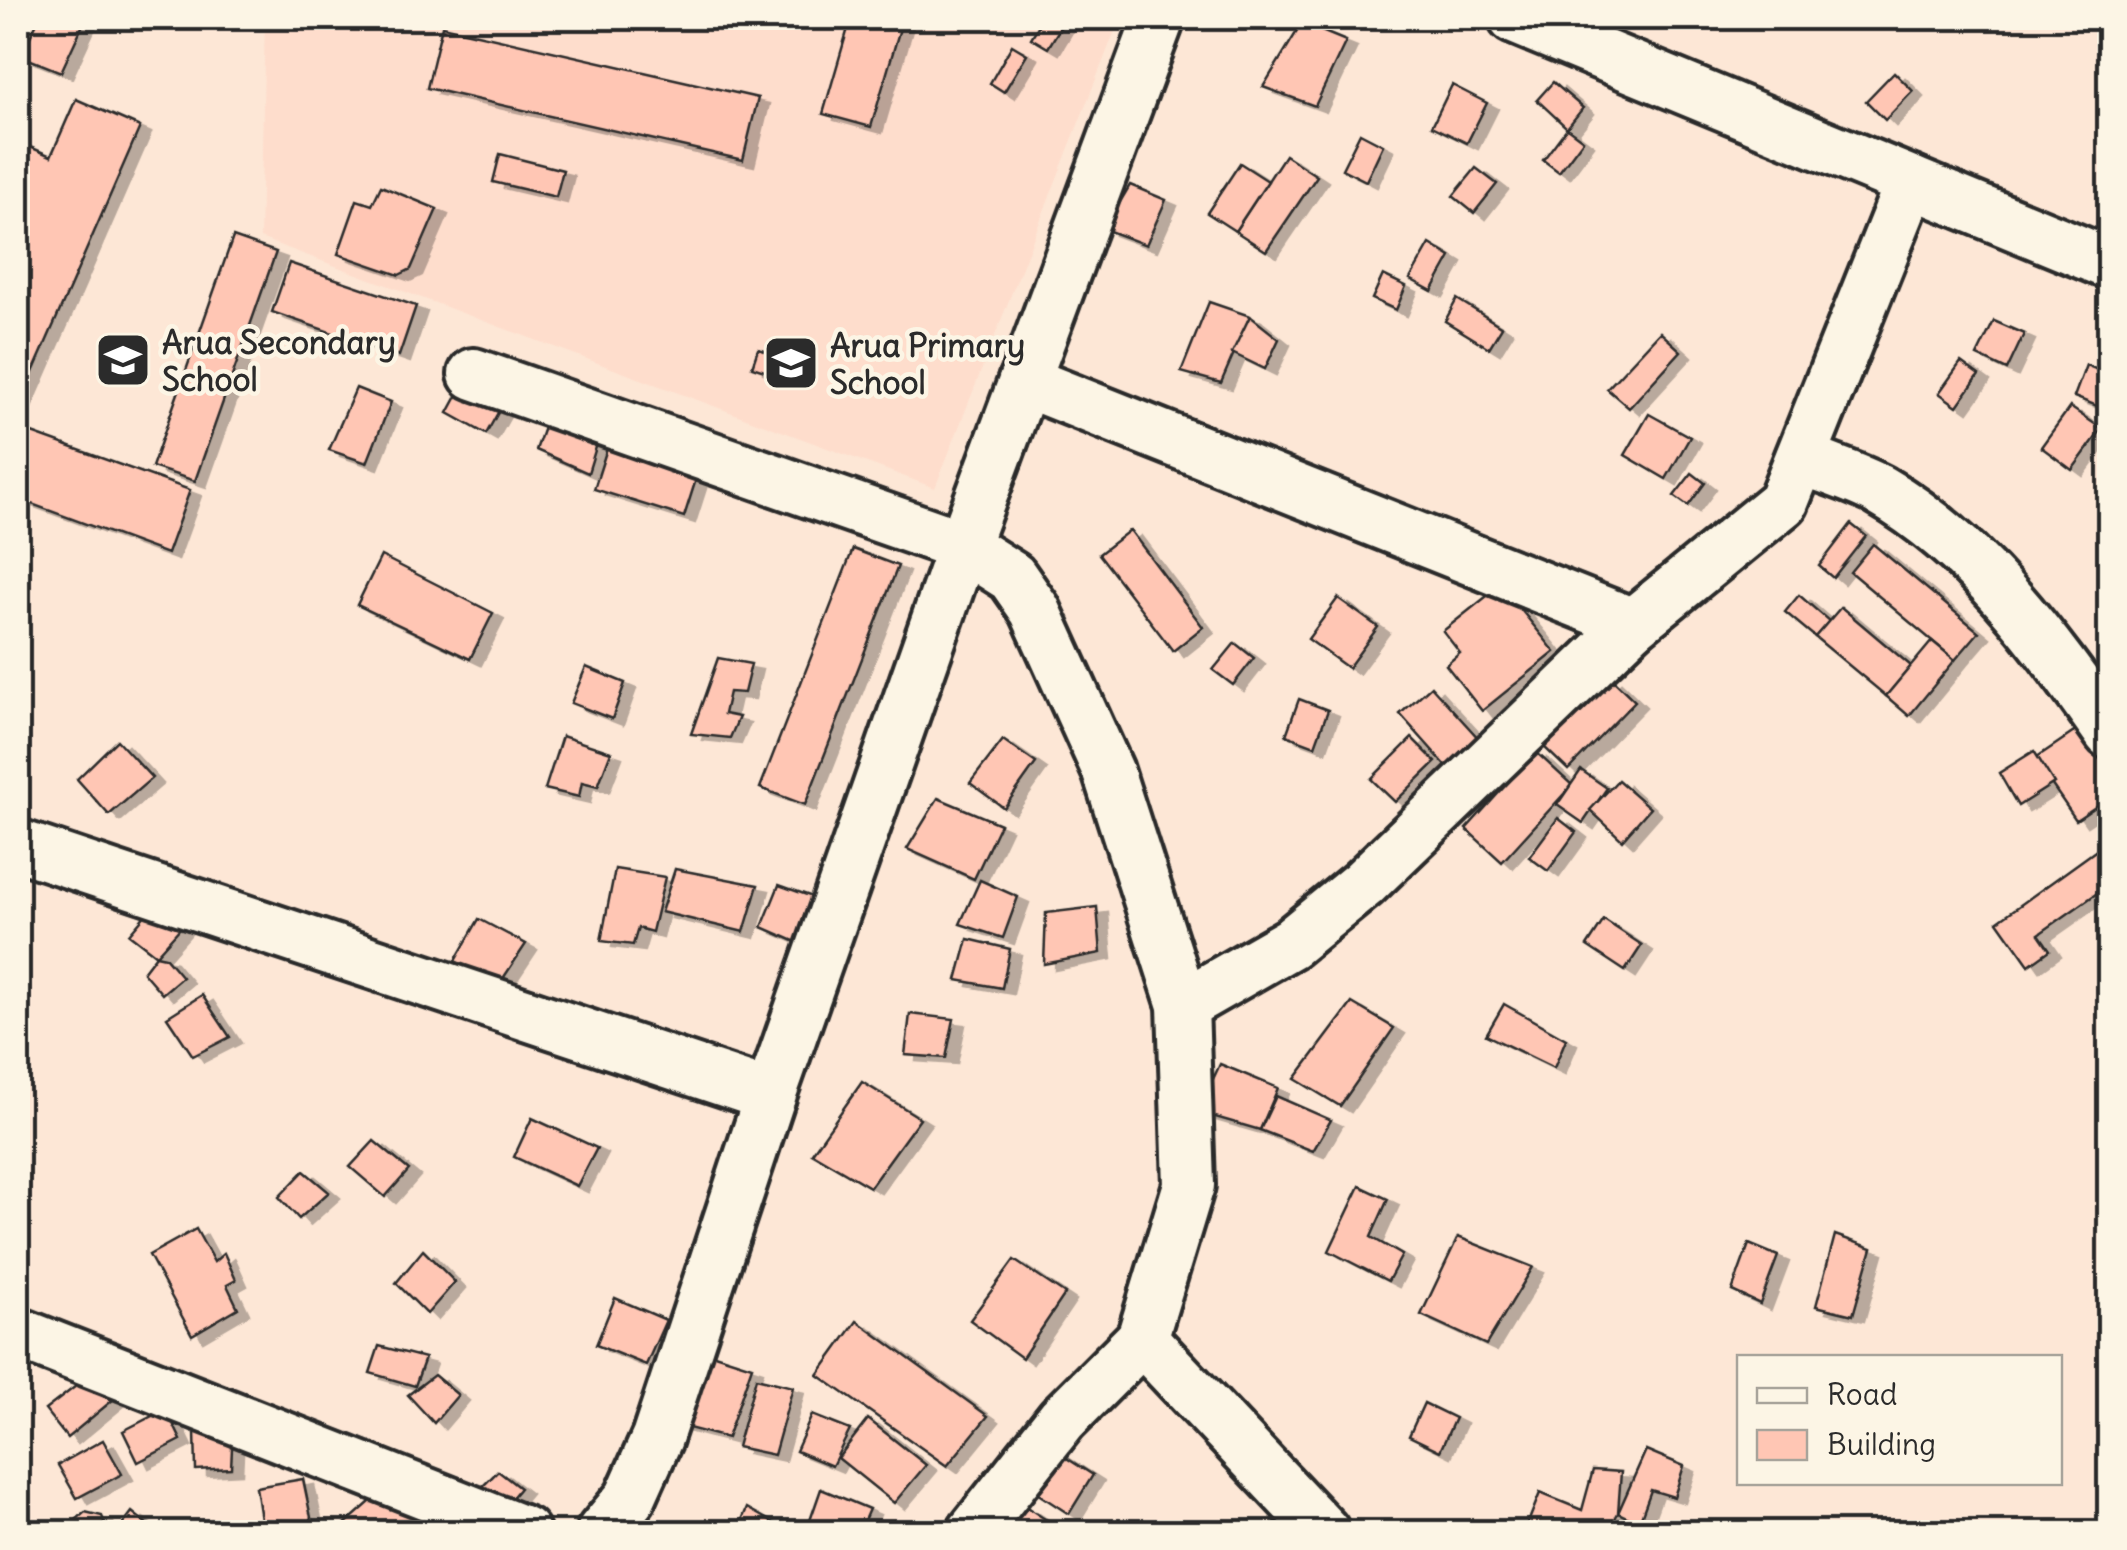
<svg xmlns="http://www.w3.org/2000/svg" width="2127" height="1550" font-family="Delius,sans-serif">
  <defs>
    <filter id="shadow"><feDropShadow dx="11" dy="6" stdDeviation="0" flood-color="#0004"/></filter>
  </defs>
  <rect width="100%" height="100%" fill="#fde7d6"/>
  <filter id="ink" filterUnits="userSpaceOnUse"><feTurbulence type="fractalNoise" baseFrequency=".01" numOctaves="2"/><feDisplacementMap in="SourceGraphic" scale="20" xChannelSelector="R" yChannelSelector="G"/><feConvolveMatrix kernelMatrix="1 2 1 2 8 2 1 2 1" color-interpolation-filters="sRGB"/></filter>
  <g filter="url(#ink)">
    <!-- built -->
    <polygon fill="#feddcc" points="265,18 1120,18 935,488 260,238"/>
    <!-- building -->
    <g fill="#ffc6b4" stroke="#2b2b2b" stroke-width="2.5" filter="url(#shadow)">
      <polygon points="39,18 86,18 61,72 21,56"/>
      <polygon points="851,18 903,18 871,127 823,114"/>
      <polygon points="1043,18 1066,18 1048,48 1031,38"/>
      <polygon points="1302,23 1346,41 1315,106 1263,87"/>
      <polygon points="442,26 758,98 743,160 427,88"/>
      <polygon points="1012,45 1027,54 1004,92 990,83"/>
      <polygon points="1894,72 1913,91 1885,120 1866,101"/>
      <polygon points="1553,82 1583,108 1567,128 1537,100"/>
      <polygon points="1452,85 1487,103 1467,143 1432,126"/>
      <polygon points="76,99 140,127 20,402 18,175 30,147 51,156"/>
      <polygon points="1567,128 1583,140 1559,172 1543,160"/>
      <polygon points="1360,133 1383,145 1366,181 1342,169"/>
      <polygon points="500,154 563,170 556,197 493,182"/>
      <polygon points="1285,155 1317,176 1266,251 1235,231"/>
      <polygon points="1240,163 1268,181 1235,231 1207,213"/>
      <polygon points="1476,168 1497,184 1474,213 1453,196"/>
      <polygon points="1130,185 1166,200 1146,245 1104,229"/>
      <polygon points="381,186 437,209 411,269 399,275 338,254 357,200 372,205"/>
      <polygon points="233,237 276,252 195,481 152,467"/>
      <polygon points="1430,244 1451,257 1432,291 1410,279"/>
      <polygon points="289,263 416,306 399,356 272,312"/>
      <polygon points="1383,275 1406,286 1396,310 1372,299"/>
      <polygon points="1457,299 1502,327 1489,348 1445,321"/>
      <polygon points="1209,302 1250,316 1221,383 1181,372"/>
      <polygon points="1250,316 1279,339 1265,369 1232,353"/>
      <polygon points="1994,321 2024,334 2007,370 1977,356"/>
      <polygon points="1660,332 1681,351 1629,408 1607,389"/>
      <polygon points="758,349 802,361 796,381 752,367"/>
      <polygon points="1961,362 1979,375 1957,406 1939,393"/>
      <polygon points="2086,365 2110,375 2110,411 2074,397"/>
      <polygon points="356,388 391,402 367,463 329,450"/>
      <polygon points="461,389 500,409 486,434 448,413"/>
      <polygon points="2070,407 2102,429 2072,470 2041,447"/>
      <polygon points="549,413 600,434 588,473 536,450"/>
      <polygon points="1649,414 1690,437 1666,479 1625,455"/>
      <polygon points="18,428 190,490 167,554 18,499"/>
      <polygon points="609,442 699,470 684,517 594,489"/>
      <polygon points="1692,473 1705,483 1688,506 1674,496"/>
      <polygon points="1851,524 1866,536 1833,578 1819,566"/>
      <polygon points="1130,530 1203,627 1173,651 1099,554"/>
      <polygon points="1873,544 1979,632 1955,660 1850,572"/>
      <polygon points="853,549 898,566 805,805 760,788"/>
      <polygon points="381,556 493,613 470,659 357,605"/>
      <polygon points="1501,585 1555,652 1482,711 1446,665 1460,653 1443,631"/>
      <polygon points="1799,595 1829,621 1815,637 1785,612"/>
      <polygon points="1338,598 1378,627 1348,668 1308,639"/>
      <polygon points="1841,607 1911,666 1886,696 1815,637"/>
      <polygon points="1932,641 1955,660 1909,716 1886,696"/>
      <polygon points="1235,643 1254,658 1233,685 1213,670"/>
      <polygon points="718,658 751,664 744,693 729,692 724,714 739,717 730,738 691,734"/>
      <polygon points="586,667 625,683 612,719 571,703"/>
      <polygon points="1610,677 1635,701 1568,770 1543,746"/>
      <polygon points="1431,686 1480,740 1449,769 1400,714"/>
      <polygon points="1299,699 1328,710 1315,746 1286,735"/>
      <polygon points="2080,728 2110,771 2110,797 2076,820 2034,759"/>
      <polygon points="562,736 611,752 598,786 582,782 579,797 545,789"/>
      <polygon points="1412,738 1436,762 1395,802 1371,779"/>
      <polygon points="117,740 152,778 109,815 77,779"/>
      <polygon points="1003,740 1036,763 1004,808 970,783"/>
      <polygon points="2034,751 2054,783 2018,806 1999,773"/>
      <polygon points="1536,752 1572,785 1502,862 1466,829"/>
      <polygon points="1581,770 1607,788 1583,823 1557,805"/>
      <polygon points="1618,780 1650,808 1622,840 1590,810"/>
      <polygon points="938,798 1000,824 974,879 907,849"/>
      <polygon points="1558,818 1576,832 1548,871 1529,857"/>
      <polygon points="2105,844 2110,850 2110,884 2039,934 2050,950 2029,965 1998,921"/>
      <polygon points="615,869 665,877 652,932 638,928 633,945 601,941"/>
      <polygon points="675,869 758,885 744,932 661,912"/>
      <polygon points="980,880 1018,897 1003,938 960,924"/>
      <polygon points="779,885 821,900 803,945 762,927"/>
      <polygon points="153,906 181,927 156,955 129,934"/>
      <polygon points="1097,907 1101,953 1044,964 1046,913"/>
      <polygon points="479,919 526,944 498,986 455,961"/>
      <polygon points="1604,920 1642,945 1625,971 1587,946"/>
      <polygon points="968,939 1010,949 1002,988 957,980"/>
      <polygon points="156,955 165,957 182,977 162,994 143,972"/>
      <polygon points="202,995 230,1037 193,1056 167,1017"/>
      <polygon points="1352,1003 1394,1028 1340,1106 1295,1079"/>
      <polygon points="1504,1004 1566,1039 1554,1068 1486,1035"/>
      <polygon points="910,1014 954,1019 946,1058 905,1055"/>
      <polygon points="1220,1064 1278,1088 1260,1130 1198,1112"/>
      <polygon points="862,1082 920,1118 870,1187 812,1153"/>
      <polygon points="1276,1096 1331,1120 1313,1151 1260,1130"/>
      <polygon points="532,1118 597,1148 577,1186 514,1157"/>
      <polygon points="374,1141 409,1170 385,1197 350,1167"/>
      <polygon points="304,1171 329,1192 299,1219 279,1197"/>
      <polygon points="1360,1186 1388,1199 1371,1237 1402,1255 1388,1281 1329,1251"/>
      <polygon points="196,1229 214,1262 224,1253 236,1280 227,1285 238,1308 192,1335 149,1255"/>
      <polygon points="1835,1235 1872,1248 1853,1315 1816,1306"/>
      <polygon points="1458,1237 1533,1267 1486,1345 1421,1315"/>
      <polygon points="1749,1244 1778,1256 1760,1304 1732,1291"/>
      <polygon points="423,1250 455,1282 427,1314 396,1283"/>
      <polygon points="1014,1260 1065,1294 1022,1358 970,1320"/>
      <polygon points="615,1298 666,1320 646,1365 596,1345"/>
      <polygon points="857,1321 988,1416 947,1466 818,1375"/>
      <polygon points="379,1346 425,1358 415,1386 370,1373"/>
      <polygon points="705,1351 752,1366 727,1438 677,1425"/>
      <polygon points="98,1369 120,1394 67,1438 45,1410"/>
      <polygon points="434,1375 458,1395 434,1423 408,1395"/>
      <polygon points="756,1378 793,1387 774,1455 737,1447"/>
      <polygon points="1424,1403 1455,1418 1440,1451 1409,1436"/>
      <polygon points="166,1409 181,1440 138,1462 123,1431"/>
      <polygon points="812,1415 850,1430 832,1466 796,1451"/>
      <polygon points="868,1419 926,1465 894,1503 838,1458"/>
      <polygon points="233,1429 231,1468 196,1470 195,1431"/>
      <polygon points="103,1440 122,1474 77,1498 58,1465"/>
      <polygon points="1054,1450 1093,1475 1069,1514 1029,1488"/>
      <polygon points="1646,1450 1684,1466 1674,1497 1651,1490 1639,1523 1618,1513"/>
      <polygon points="1593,1470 1621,1472 1618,1513 1608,1532 1525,1530 1540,1493 1582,1510"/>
      <polygon points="498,1471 520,1488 505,1506 482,1487"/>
      <polygon points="303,1479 314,1532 263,1532 256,1487"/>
      <polygon points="387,1487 436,1532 336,1532"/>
      <polygon points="821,1489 869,1509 859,1532 806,1532"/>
      <polygon points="1025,1506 1065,1532 1008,1532"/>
      <polygon points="747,1508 784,1529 782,1532 737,1532"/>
      <polygon points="85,1512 102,1516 108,1532 73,1532 76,1520"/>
      <polygon points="132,1512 153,1529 150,1532 117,1532"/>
    </g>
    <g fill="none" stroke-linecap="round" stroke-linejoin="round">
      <!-- street casing -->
      <g stroke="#2b2b2b" stroke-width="58">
        <g id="street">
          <polyline points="1514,18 2110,264"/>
          <polyline points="474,374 963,546 1012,577 1035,610 1108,771 1183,1005 1189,1185 1142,1339 1324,1532"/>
          <polyline points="1024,381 1633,624"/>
          <path d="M1801 458C1826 469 1855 477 1879 490 1977 546 2046 642 2110 733"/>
          <polyline points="18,845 770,1096"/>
          <polyline points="1183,1005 1291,943 1363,884 1633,624 1783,502 1911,182"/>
          <polyline points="18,1333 524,1532"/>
          <polyline points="602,1532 630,1498 657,1438 770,1096 963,546 1159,18"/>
          <polyline points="973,1532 1062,1419 1142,1339"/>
        </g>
      </g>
      <!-- street -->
      <use href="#street" stroke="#fcf5e5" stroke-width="50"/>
    </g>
  </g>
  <!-- icons -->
  <defs>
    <g id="school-square" transform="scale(2.875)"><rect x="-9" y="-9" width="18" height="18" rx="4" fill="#2b2b2b" stroke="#fcf5e5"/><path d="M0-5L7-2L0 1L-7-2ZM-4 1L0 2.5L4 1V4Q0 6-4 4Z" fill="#fff"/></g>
  </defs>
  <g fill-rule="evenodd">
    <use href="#school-square" x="123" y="360"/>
    <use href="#school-square" x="791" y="363"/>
  </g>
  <g text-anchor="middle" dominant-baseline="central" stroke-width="9" stroke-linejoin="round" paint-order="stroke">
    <!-- poi labels -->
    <g font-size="32" font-weight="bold" fill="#2b2b2b" stroke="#fcf5e5" text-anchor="start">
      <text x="162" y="342">Arua Secondary<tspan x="162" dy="37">School</tspan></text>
      <text x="830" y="345">Arua Primary<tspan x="830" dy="37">School</tspan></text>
    </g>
  </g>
  <!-- margin -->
  <rect width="2127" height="1550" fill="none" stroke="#fcf5e5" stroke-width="60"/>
  <rect x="30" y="30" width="2067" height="1490" fill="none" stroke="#2b2b2b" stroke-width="4" filter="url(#ink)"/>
  <!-- legend -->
  <rect x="1737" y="1355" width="325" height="130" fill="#fcf5e5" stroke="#a8a49b" stroke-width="2.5"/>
  <rect x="1757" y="1388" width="50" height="15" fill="#fcf5e5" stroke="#a8a49b" stroke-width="2.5"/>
  <text x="1827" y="1405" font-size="30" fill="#2b2b2b">Road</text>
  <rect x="1757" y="1430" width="50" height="30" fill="#ffc6b4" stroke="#a8a49b" stroke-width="2.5"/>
  <text x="1827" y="1455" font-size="30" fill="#2b2b2b">Building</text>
</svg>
